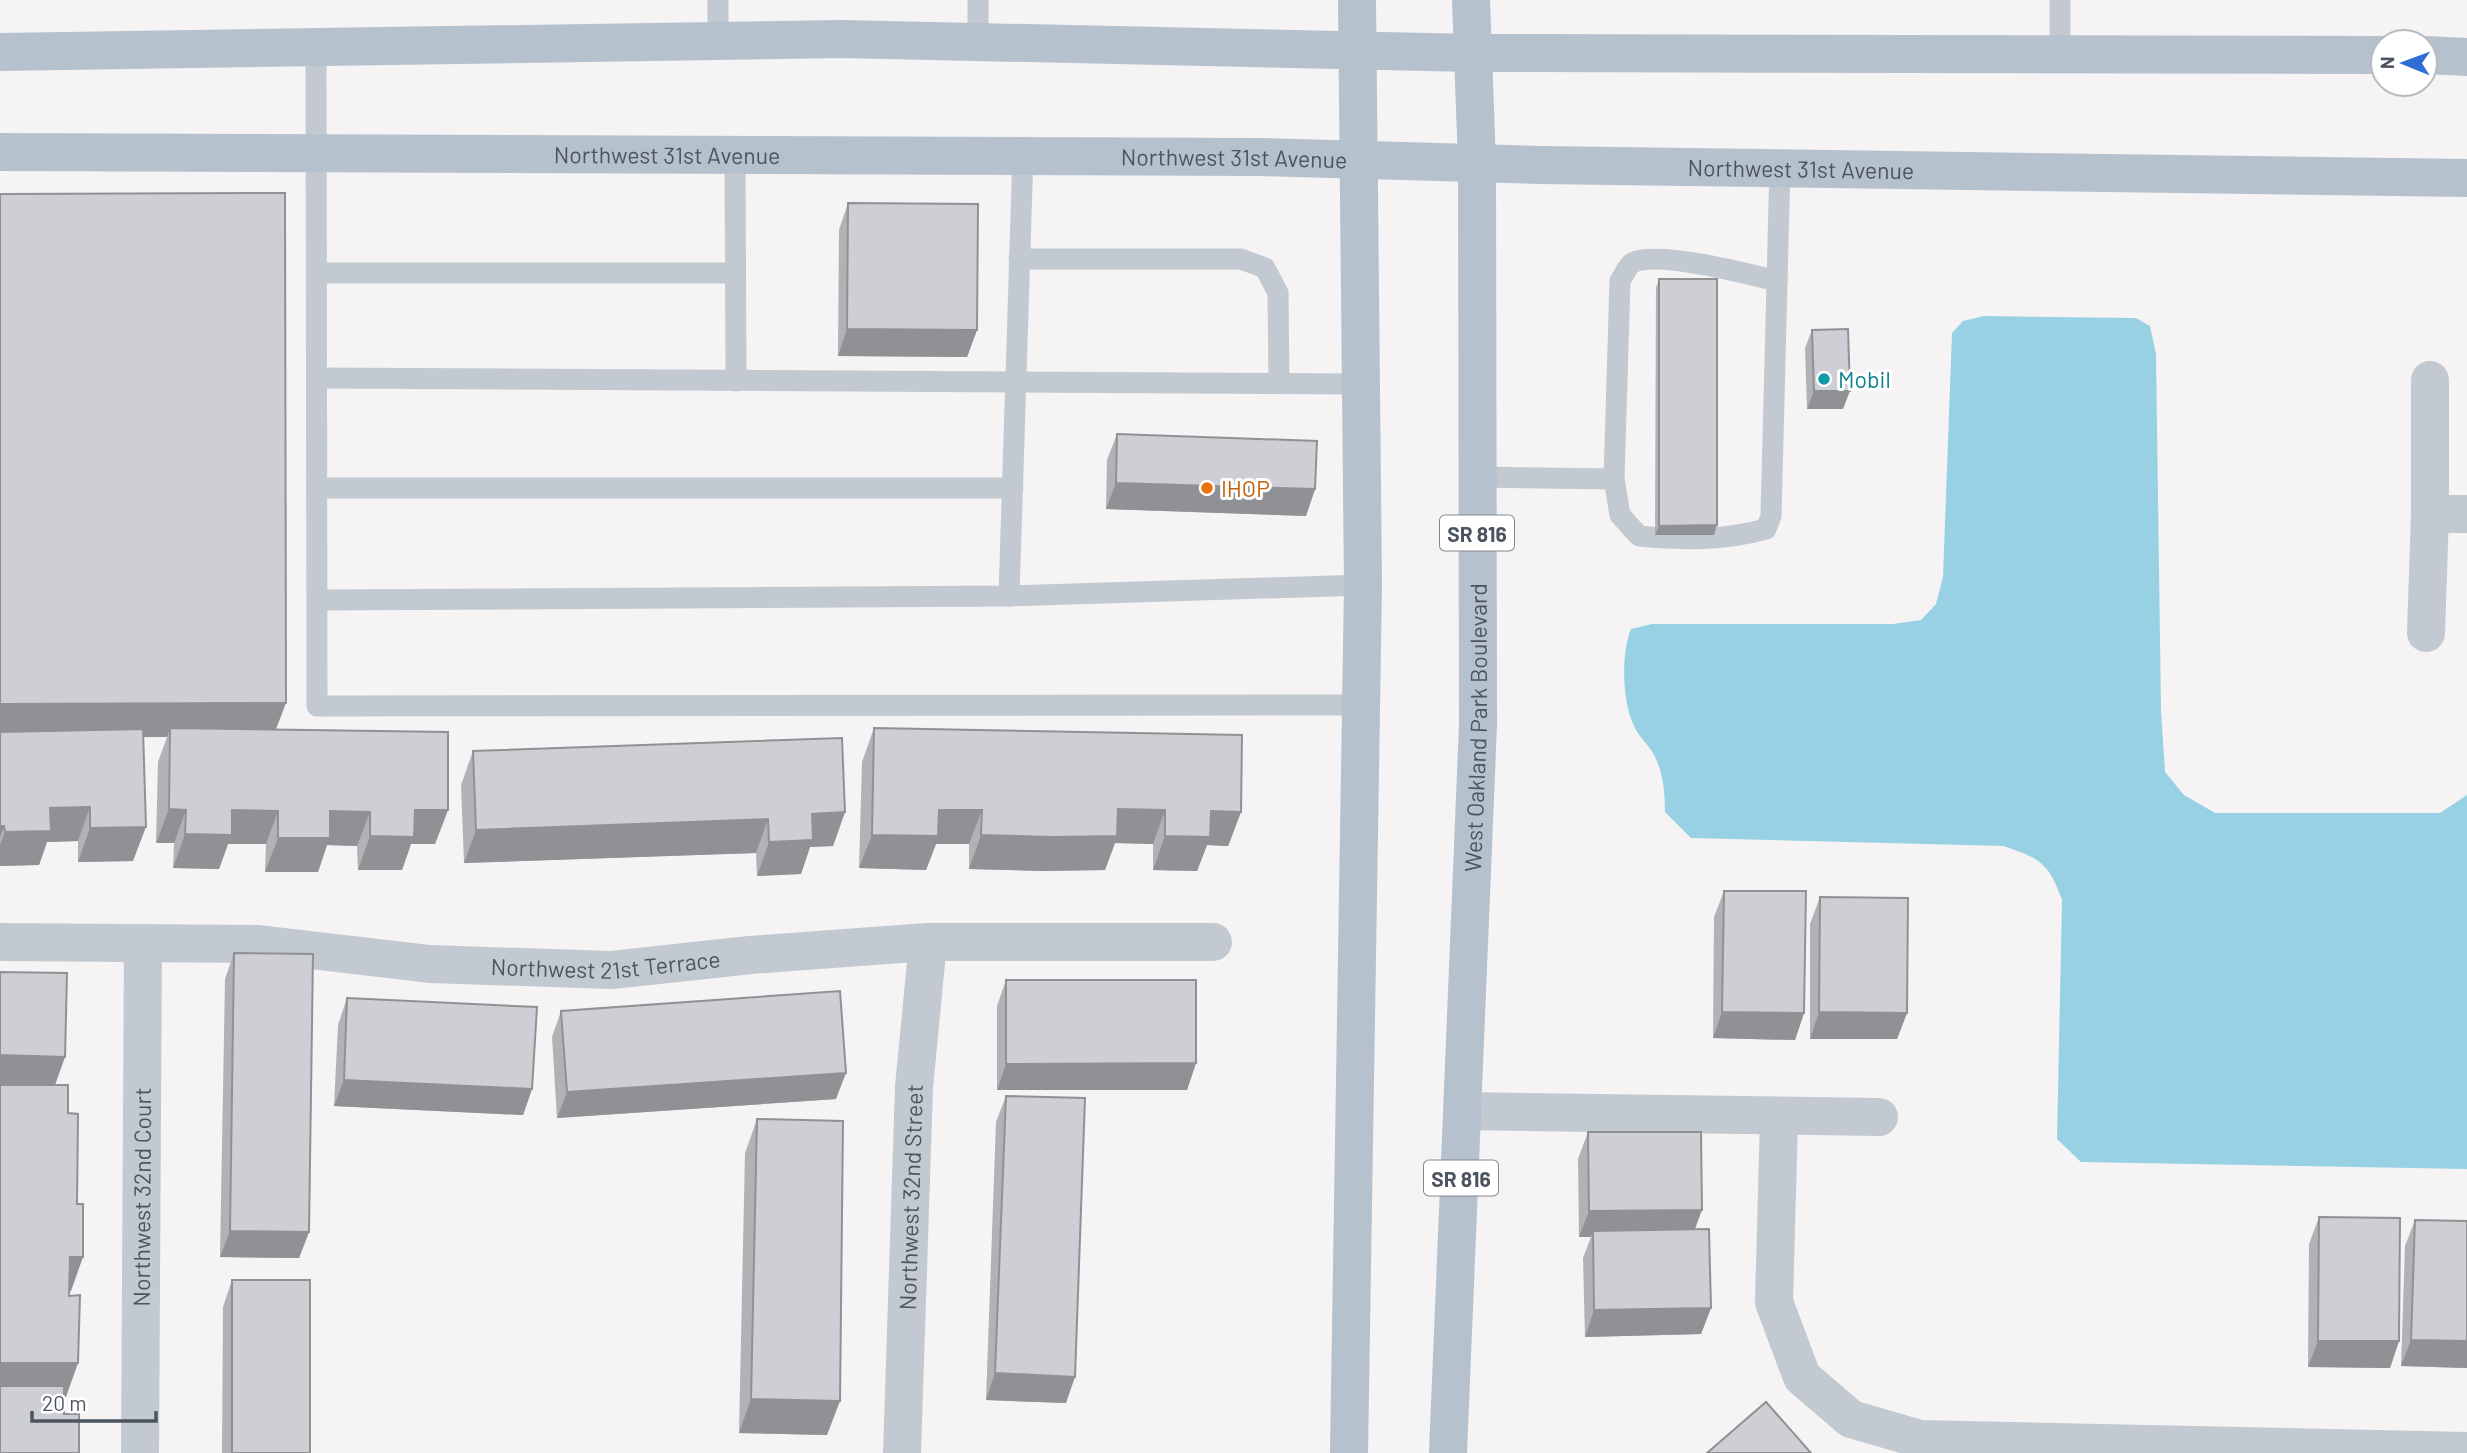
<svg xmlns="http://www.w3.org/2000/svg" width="2467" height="1453" font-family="Barlow,sans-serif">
  <rect width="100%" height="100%" fill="#f5f3f3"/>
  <!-- water -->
  <path fill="#99d1e4" d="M1984 316 2136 318 2150 326 2156 354 2161 710 2165 772 2184 795 2215 813H2440L2467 795V1169L2081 1162 2057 1139 2062 900C2049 863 2040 858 2003 846L1691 838 1665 812C1665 792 1663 771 1653 753 1648 744 1638 736 1634 726 1622 702 1621 653 1631 629L1652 624H1893L1921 620 1936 604 1943 577 1952 333 1963 321Z"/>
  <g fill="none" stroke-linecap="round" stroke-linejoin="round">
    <!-- lane -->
    <g stroke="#c2c9d0" stroke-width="21">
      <polyline points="978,0 978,41"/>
      <polyline points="2060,0 2060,54"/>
      <polyline points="718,40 718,0"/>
      <polyline points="316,46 317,706 1362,705"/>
      <polyline points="735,154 736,381"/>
      <polyline points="1019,259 1241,259 1265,268 1278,293 1279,383"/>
      <polyline points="318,273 735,273"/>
      <polyline points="317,378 1362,384"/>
      <path d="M1477 477 1614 479 1620 515 1639 536C1683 540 1722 541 1766 529L1771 516 1780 166"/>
      <path d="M1614 479 1620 281C1624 275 1627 267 1632 263 1656 250 1749 274 1777 281"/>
      <polyline points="317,488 1013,488"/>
      <polyline points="1009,596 1023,154"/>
      <polyline points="318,600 1009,596 1363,585"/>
    </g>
    <!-- street -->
    <g stroke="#c2c9d0" stroke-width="38">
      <polyline points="2430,380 2430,514 2467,514"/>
      <polyline points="2426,633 2430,514"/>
      <path id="s1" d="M0 942 259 944 430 964 612 970 750 955 928 942H1213"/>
      <polyline points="1463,1111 1879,1117"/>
      <polyline points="1779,1118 1774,1302 1802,1377 1851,1419 1920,1439 2467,1451"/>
      <path id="s2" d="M140 1453 143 943"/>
      <path id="s3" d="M902 1453 914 1087 928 942"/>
    </g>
    <!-- primary -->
    <g stroke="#b6c1ce" stroke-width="38">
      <polyline points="0,52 842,39 1472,53 2383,55"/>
      <polyline points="2425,55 2467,57"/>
      <path id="s4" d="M0 152 1259 157 1540 165 2467 178"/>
      <polyline points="1349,1453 1363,585 1357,0"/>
      <path id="s5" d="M1448 1453 1478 725 1477 163 1471 0"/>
    </g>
  </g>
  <!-- wall -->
  <g fill="#b0b2b6">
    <polygon points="0,194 276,729 448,810 435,844 411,844 402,870 358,870 357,846 327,845 318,872 265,872 266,844 228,844 219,869 173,868 174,843 156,843 158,762 167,737 143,737 133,861 78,862 78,841 47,842 39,865 0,866"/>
    <polygon points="848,203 977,330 967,357 838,356 839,230"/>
    <polygon points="1659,279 1714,535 1655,535 1656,288"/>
    <polygon points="1812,330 1843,409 1807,409 1805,348"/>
    <polygon points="1117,434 1315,489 1306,516 1106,509 1107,460"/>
    <polygon points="874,728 1241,812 1228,846 1207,845 1197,871 1153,870 1153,844 1115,843 1105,870 1042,871 969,869 969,844 936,844 926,870 859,868 862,762"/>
    <polygon points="473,751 845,812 833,846 810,847 801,874 757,876 756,853 464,863 461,785"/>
    <polygon points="1724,891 1804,1013 1795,1040 1713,1038 1714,917"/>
    <polygon points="1820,897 1907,1013 1897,1039 1810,1039 1810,924"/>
    <polygon points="234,953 309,1232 299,1258 220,1257 225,979"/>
    <polygon points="1006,980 1196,1063 1187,1090 997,1090 997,1006"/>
    <polygon points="347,998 532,1089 523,1115 334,1106 338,1025"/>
    <polygon points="561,1011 836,1099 557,1118 552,1037"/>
    <polygon points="1006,1096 1066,1403 986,1400 996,1122"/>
    <polygon points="757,1119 827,1435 739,1433 745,1153"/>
    <polygon points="1588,1132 1695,1229 1711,1308 1701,1334 1585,1337 1583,1258 1591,1237 1579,1237 1578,1159"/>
    <polygon points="2319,1217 2399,1341 2390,1368 2308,1367 2309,1244"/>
    <polygon points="2415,1220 2467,1221 2467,1368 2401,1366 2405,1246"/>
    <polygon points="232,1280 310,1453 222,1453 223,1307"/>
  </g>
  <!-- shaded-wall -->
  <g fill="#909194">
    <polygon points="847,329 977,330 967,357 838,356"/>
    <polygon points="1814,391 1850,391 1843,409 1807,409"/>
    <polygon points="1116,483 1315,489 1306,516 1106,509"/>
    <polygon points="1717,525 1714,535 1655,535 1659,526"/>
    <polygon points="286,703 273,737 170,728 167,737 0,738 0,704"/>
    <polygon points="90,807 78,841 47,842 39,865 0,866 0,845 5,832 50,808"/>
    <polygon points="169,809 186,810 174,843 156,843"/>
    <polygon points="1118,809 1165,810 1153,844 1115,843 1105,870 1042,871 969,869 981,835"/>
    <polygon points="232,810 278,811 266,844 228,844 219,869 173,868 185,834"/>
    <polygon points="415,810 448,810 435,844 411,844 402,870 358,870 370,836"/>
    <polygon points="939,810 982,810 969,844 936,844 926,870 859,868 872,835"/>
    <polygon points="330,811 370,812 357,846 327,845 318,872 265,872 278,838"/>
    <polygon points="1211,811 1241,812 1228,846 1207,845 1197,871 1153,870 1165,836"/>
    <polygon points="845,812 833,846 810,847 801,874 757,876 769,842 812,814"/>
    <polygon points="768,819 756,853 464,863 476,830"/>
    <polygon points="0,826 4,826 0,838"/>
    <polygon points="146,827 133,861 78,862 90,828"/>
    <polygon points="1722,1012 1804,1013 1795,1040 1713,1038"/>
    <polygon points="1819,1012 1907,1013 1897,1039 1810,1039"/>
    <polygon points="0,1055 65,1057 53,1091 0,1089"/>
    <polygon points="1196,1063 1187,1090 997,1090 1006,1064"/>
    <polygon points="846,1073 836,1099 557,1118 567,1092"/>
    <polygon points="344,1080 532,1089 523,1115 334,1106"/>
    <polygon points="1702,1210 1692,1237 1593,1231 1591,1237 1579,1237 1589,1211"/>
    <polygon points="230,1231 309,1232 299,1258 220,1257"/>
    <polygon points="70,1257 83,1257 71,1291 58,1291"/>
    <polygon points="1711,1308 1701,1334 1585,1337 1594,1310"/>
    <polygon points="2411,1340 2467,1341 2467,1368 2401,1366"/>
    <polygon points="2318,1341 2399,1341 2390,1368 2308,1367"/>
    <polygon points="0,1363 78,1363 66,1397 0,1397"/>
    <polygon points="995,1373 1075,1377 1066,1403 986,1400"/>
    <polygon points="751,1399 840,1401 827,1435 739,1433"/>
  </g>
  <!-- building -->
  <g fill="#cdcfd4" stroke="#909194" stroke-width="2">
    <polygon points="285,193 286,703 0,704 0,194"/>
    <polygon points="848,203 978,204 977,330 847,329"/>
    <polygon points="1659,279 1717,279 1717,525 1659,526"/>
    <polygon points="1848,329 1850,391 1814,391 1812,330"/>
    <polygon points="1117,434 1317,441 1315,489 1116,483"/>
    <polygon points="170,728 448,732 448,810 415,810 414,837 370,836 370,812 330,811 330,838 278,838 278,811 232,810 232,835 185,834 186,810 169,809"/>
    <polygon points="874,728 1242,735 1241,812 1211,811 1210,837 1165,836 1165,810 1118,809 1117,836 1054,837 981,835 982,810 939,810 938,836 872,835"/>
    <polygon points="143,729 146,827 90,828 90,807 50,808 51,831 5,832 4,826 0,826 0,732"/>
    <polygon points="842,738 845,812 812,814 813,840 769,842 768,819 476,830 473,751"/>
    <polygon points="1724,891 1806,891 1804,1013 1722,1012"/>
    <polygon points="1820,897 1908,898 1907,1013 1819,1012"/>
    <polygon points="234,953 313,954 309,1232 230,1231"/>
    <polygon points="0,972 67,973 65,1057 0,1055"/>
    <polygon points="1006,980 1196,980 1196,1063 1006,1064"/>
    <polygon points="840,991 846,1073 567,1092 561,1011"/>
    <polygon points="347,998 537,1007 532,1089 344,1080"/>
    <polygon points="0,1085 68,1085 68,1113 78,1114 77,1204 83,1204 83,1257 70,1257 69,1296 80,1295 78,1363 0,1363"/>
    <polygon points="1006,1096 1085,1098 1075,1377 995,1373"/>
    <polygon points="757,1119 843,1121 840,1401 751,1399"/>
    <polygon points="1588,1132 1701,1132 1702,1210 1589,1211"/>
    <polygon points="2319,1217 2400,1218 2399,1341 2318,1341"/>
    <polygon points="2415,1220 2467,1221 2467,1341 2411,1340"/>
    <polygon points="1709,1229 1711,1308 1594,1310 1593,1231"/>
    <rect x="232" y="1280" width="78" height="173"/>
    <polygon points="0,1386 64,1386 64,1414 79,1414 79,1453 0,1453"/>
    <polygon points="1766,1402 1811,1453 1707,1453"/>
  </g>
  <!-- markers -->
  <circle fill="#0f9aa8" stroke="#fff" stroke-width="2.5" cx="1824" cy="379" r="7"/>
  <circle fill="#e8710a" stroke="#fff" stroke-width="2.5" cx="1207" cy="488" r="7"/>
  <g text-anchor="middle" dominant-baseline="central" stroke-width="6" stroke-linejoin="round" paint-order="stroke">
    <!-- shield labels -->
    <g fill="#fff" stroke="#82888f" stroke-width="2">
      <rect x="1440" y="515.5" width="74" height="35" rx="5"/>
      <rect x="1424" y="1160.5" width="74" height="35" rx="5"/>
    </g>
    <g font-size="21" font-weight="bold" fill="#4c555f">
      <text x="1477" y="533">SR 816</text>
      <text x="1461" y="1178">SR 816</text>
    </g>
    <!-- street labels -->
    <g font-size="23" fill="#4c555f" stroke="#fff">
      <text stroke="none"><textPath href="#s4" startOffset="667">Northwest 31st Avenue</textPath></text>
      <text stroke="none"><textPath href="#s4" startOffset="1234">Northwest 31st Avenue</textPath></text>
      <text stroke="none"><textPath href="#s4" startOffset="1801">Northwest 31st Avenue</textPath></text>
      <text stroke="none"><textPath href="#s5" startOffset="726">West Oakland Park Boulevard</textPath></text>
      <text stroke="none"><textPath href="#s1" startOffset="607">Northwest 21st Terrace</textPath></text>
      <text stroke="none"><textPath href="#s3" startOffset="256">Northwest 32nd Street</textPath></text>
      <text stroke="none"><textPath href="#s2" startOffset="256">Northwest 32nd Court</textPath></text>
    </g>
    <!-- culture labels -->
    <g font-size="23" fill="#0d838f" stroke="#fff" text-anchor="start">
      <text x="1838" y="379">Mobil</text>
    </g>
    <!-- food labels -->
    <g font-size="23" fill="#c56008" stroke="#fff" text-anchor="start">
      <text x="1221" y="488">IHOP</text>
    </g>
  </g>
  <!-- north arrow -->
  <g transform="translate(2404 63) rotate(271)"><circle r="33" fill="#ffffff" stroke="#b7bbbf" stroke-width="2"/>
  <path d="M0-5L12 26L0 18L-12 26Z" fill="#2f6fd3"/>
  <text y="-10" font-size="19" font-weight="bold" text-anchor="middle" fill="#4c555f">N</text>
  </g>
  <!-- scale -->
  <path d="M32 1411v10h124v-10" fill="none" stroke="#4c555f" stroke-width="3.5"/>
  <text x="42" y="1411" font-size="21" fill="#4c555f" stroke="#ffffff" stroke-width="5" paint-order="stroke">20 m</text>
</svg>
